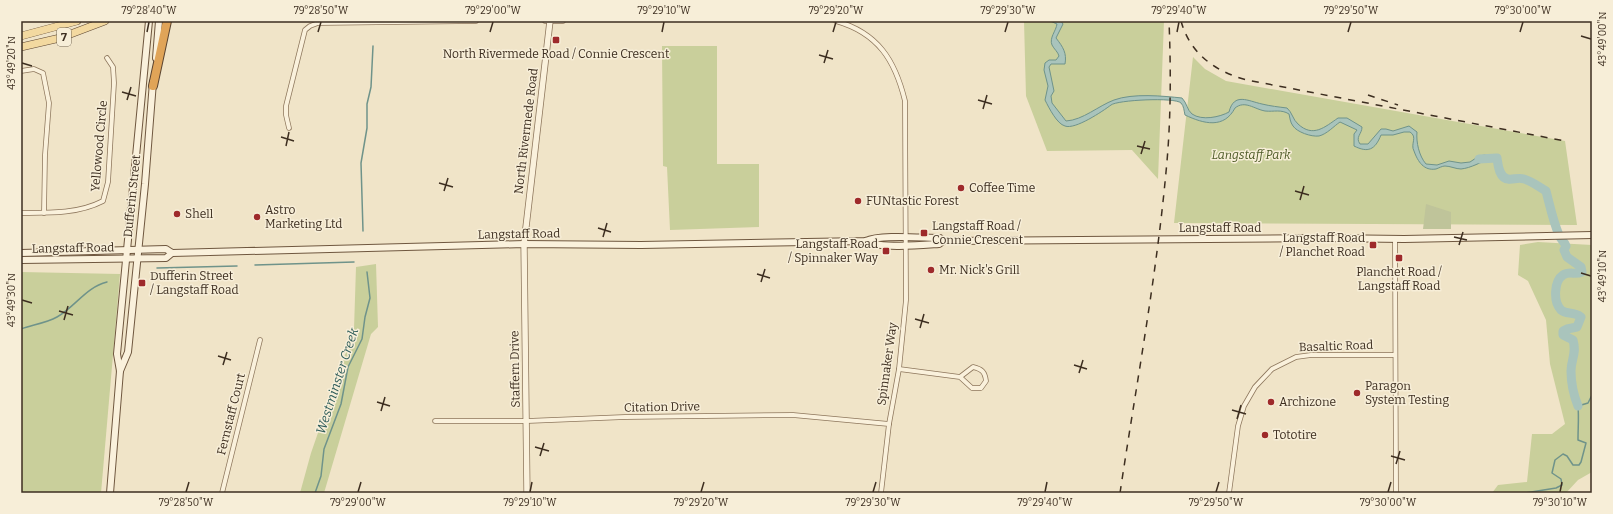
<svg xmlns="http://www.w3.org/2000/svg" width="1613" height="514" font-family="Bitter,serif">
  <rect width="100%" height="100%" fill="#f0e4c8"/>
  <!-- green -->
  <g fill="#c9cf9b">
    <polygon points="1024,21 1164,21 1158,179 1132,150 1047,151 1026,96"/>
    <polygon points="662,46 717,46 717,164 759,164 759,227 670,230 667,167 663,166"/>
    <polygon points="1193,57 1205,69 1226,81 1565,141 1577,225 1174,223"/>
    <polygon points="1538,242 1592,245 1592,472 1578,480 1566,493 1492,493 1498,485 1527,482 1532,434 1552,434 1565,424 1550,364 1546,320 1528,281 1518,275 1520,245"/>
    <polygon points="376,264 378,327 371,334 324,493 300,493 311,453 354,329 356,267"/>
    <polygon points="21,272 120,274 101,493 21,493"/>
  </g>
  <!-- cemetery -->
  <polygon fill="#bfc49a" points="1426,204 1451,212 1451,229 1423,229"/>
  <!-- water -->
  <path fill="#a9c4bc" stroke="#6f938a" d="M1050 21H1061L1063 24 1056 38C1063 47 1067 53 1065 64H1051L1049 67 1054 91 1051 96 1052 103 1066 121C1083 120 1098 106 1114 100 1133 93 1163 96 1182 98 1187 103 1187 110 1192 114 1202 121 1220 117 1229 112 1234 92 1248 101 1262 104 1270 106 1279 107 1287 108 1292 112 1293 120 1298 124 1313 138 1325 127 1338 118H1347L1362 127C1362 134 1355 137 1360 144H1368L1381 129H1386L1393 131 1409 126 1417 132C1416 142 1419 156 1426 164L1437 165 1449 161 1461 163 1470 162 1479 156 1485 155 1491 158C1481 162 1471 168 1461 169 1456 169 1450 166 1445 166 1442 166 1439 168 1436 169 1424 171 1418 162 1414 151 1410 144 1418 137 1410 132H1404L1393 135H1381C1375 150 1368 153 1354 146V134L1357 130 1340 122C1334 126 1327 134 1319 136 1311 137 1297 132 1293 126 1290 122 1290 118 1289 114 1281 109 1274 112 1265 111 1254 109 1245 100 1235 108 1224 129 1204 124 1185 115 1184 111 1184 106 1181 103 1175 97 1117 100 1111 105 1103 111 1075 130 1065 126 1057 124 1049 108 1045 100L1048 86 1044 70 1045 63 1049 60H1056L1059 56C1058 52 1054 49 1052 45 1049 38 1056 31 1057 24Z"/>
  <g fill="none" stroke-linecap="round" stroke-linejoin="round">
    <!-- stream -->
    <g stroke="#6f938a" stroke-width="1.5">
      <polyline points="363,231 361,163 367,128 367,104 371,87 373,46"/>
      <polyline points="255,265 354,262"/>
      <polyline points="157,268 237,266"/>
      <path d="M21 329C32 325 46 323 57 317 75 307 86 287 107 282"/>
      <polyline points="315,493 321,476 324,449 341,404 348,367 362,339 365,317 370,298 367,272"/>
      <path d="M1525 493 1556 488 1562 485 1561 479 1552 473 1555 460 1563 454 1567 456 1573 465H1579L1581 462 1586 443 1578 440C1578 428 1579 417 1578 406L1588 403 1592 395"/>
    </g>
    <!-- river -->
    <path stroke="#a9c4bc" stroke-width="9" d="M1479 159 1497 158C1498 165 1499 178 1508 179 1513 180 1518 177 1524 179 1532 181 1539 187 1546 191 1550 206 1553 221 1559 235 1561 240 1564 241 1566 246L1564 250 1567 257 1581 267 1582 272C1575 275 1569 271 1563 275 1554 281 1553 302 1561 310 1566 315 1573 311 1581 317L1577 327 1567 329 1563 331V335L1573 340C1577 354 1571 359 1571 371 1571 382 1574 396 1578 406"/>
    <!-- minor casing -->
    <g stroke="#8d765c" stroke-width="5.5">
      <g id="minor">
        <polyline points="545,21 563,21"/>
        <path d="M836 21C878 33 895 60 905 101L906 300 899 369 889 424 881 493"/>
        <polyline points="21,71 34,69 43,73 49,103 45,155 44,213"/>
        <polyline points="289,128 286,115 286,106 305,30 310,26 318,23 476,21"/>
        <path d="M21 213C48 213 78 214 103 201L108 182 114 83 113 67 107 58"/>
        <polyline points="1395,239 1396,493"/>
        <path d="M899 369 960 377 972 388H981L986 381C985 372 982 369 973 367L960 377"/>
        <polyline points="435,421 527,421 625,417 793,415 889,424"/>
        <polyline points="222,493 260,340"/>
        <polyline points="1229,493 1238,426 1244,406 1255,387 1272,369 1296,357 1311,355 1395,355"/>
      </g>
    </g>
    <!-- tertiary casing -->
    <g stroke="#8d765c" stroke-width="7">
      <polyline id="tertiary" points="527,493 524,244 550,21"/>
    </g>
    <!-- secondary casing -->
    <g stroke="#6f573f" stroke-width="8">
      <g id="secondary">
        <polyline points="156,58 159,21"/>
        <path d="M866 241C879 249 923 245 939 244L943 241"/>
        <path d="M21 253 166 249 172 253 524 244 641 245 866 241C879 234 923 238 940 238L943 241 1324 238 1404 239 1592 235"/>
        <polyline points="21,260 166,258 172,253"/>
        <polyline points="120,371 128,352 145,184 153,82"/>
        <polyline points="110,493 120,371 117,354 149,21"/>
      </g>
    </g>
    <!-- primary casing -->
    <g stroke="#5b4430" stroke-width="8">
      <g id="primary">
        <polyline points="21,36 77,21"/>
        <polyline points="21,47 60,38 105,21"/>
      </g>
    </g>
    <!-- motorway casing -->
    <g stroke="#5b4430" stroke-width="10">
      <polyline id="motorway" points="153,86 167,21"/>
    </g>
    <!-- minor -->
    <use href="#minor" stroke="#faf1dc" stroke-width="4"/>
    <!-- tertiary -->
    <use href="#tertiary" stroke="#faf1dc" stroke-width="5.5"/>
    <!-- secondary -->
    <use href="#secondary" stroke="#faf1dc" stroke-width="6"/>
    <!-- primary -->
    <use href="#primary" stroke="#f3d9a0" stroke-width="7"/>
    <!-- motorway -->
    <use href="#motorway" stroke="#e0a458" stroke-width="8"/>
    <!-- rail -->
    <g stroke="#3d2e20" stroke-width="1.5" stroke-dasharray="7 7" stroke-linecap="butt">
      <path d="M1181 21C1190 54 1216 72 1247 80L1565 141"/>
      <polyline points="1368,95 1398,105"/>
      <path d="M1120 493C1136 386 1156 280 1166 172 1171 122 1171 71 1169 21"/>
    </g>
  </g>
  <!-- ticks -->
  <path fill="none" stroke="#3d2e20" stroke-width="1.5" d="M147 32 149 22M318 32 321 22M490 32 493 22M662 32 664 22M833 32 836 22M1005 32 1008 22M1177 32 1179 22M1348 32 1351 22M1520 32 1523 22M1581 36 1591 39M819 55 833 59M22 63 32 66M824 63 828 50M122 92 136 96M127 100 131 87M978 100 992 104M983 109 987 95M281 137 294 141M286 146 289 132M1137 146 1150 149M1141 154 1145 141M439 183 453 187M444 191 448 178M1295 191 1309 195M1300 200 1304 186M598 228 611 232M603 237 607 223M1454 237 1467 240M1459 245 1463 232M1581 273 1591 276M757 274 770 278M761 282 765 269M22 300 32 303M59 311 73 315M915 319 929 323M64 320 68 306M920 328 924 314M218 356 231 360M223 365 227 352M1074 365 1087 369M1079 373 1083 360M377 402 390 406M1232 410 1246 414M381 411 385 397M1237 419 1241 405M535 447 549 451M540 456 544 443M1391 456 1405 460M1396 464 1400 451M186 492 189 482M358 492 361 482M530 492 532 482M701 492 704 482M873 492 876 482M1045 492 1047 482M1216 492 1219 482M1388 492 1391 482M1560 492 1562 482"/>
  <!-- markers -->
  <g fill="#9e2a2b" stroke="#f7eed8" stroke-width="1.5">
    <rect x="552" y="36" width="8" height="8" rx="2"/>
    <circle cx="961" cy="188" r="4"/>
    <circle cx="858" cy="201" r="4"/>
    <circle cx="177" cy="214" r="4"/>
    <circle cx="257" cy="217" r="4"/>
    <rect x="920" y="229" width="8" height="8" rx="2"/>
    <rect x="1369" y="241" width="8" height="8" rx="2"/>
    <rect x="882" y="247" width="8" height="8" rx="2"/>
    <rect x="1395" y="254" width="8" height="8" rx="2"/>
    <circle cx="931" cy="270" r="4"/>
    <rect x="138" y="279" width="8" height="8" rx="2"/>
    <circle cx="1357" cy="393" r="4"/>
    <circle cx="1271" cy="402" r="4"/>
    <circle cx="1265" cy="435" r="4"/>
  </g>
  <g text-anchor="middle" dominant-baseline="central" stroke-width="3" stroke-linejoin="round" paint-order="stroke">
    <!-- shield labels -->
    <rect fill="#f7eed8" stroke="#756857" stroke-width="1" x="57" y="28" width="14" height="18" rx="3"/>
    <g font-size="11" font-weight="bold" fill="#3d2e20">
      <text x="64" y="37">7</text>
    </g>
    <!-- poi labels -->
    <g font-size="12" fill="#3d2e20" stroke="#f7eed8" text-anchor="start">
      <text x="556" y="54" text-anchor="middle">North Rivermede Road / Connie Crescent</text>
      <text x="969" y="188">Coffee Time</text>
      <text x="866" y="201">FUNtastic Forest</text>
      <text x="265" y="210">Astro<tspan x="265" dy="14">Marketing Ltd</tspan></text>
      <text x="185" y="214">Shell</text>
      <text x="932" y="226">Langstaff Road /<tspan x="932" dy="14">Connie Crescent</tspan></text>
      <text x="1365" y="238" text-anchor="end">Langstaff Road<tspan x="1365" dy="14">/ Planchet Road</tspan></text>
      <text x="878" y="244" text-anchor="end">Langstaff Road<tspan x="878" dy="14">/ Spinnaker Way</tspan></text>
      <text x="939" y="270">Mr. Nick's Grill</text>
      <text x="1399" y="272" text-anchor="middle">Planchet Road /<tspan x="1399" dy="14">Langstaff Road</tspan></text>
      <text x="150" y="276">Dufferin Street<tspan x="150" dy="14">/ Langstaff Road</tspan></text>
      <text x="1365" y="386">Paragon<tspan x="1365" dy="14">System Testing</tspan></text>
      <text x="1279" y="402">Archizone</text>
      <text x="1273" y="435">Tototire</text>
    </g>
    <!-- street labels -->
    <g font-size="12" fill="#3d2e20" stroke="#f7eed8">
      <text transform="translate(526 131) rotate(-83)">North Rivermede Road</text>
      <text transform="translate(99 146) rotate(-85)">Yellowood Circle</text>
      <text transform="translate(132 196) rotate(-84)">Dufferin Street</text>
      <text x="1220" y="228">Langstaff Road</text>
      <text transform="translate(519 234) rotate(-1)">Langstaff Road</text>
      <text transform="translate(73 248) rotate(-1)">Langstaff Road</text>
      <text transform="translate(1336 346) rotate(-2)">Basaltic Road</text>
      <text transform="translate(887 364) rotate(-82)">Spinnaker Way</text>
      <text transform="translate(515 369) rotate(-91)">Staffern Drive</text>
      <text transform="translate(662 407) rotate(-1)">Citation Drive</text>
      <text transform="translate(231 414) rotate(-76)">Fernstaff Court</text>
    </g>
    <!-- park labels -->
    <g font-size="12" font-style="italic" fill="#4d5a26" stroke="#f7eed8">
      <text x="1251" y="155">Langstaff Park</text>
    </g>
    <!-- water labels -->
    <g font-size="13" font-style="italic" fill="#2f5d5a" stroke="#f7eed8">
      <text transform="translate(337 381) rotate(-72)">Westminster Creek</text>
    </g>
  </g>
  <!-- border -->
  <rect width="1613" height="514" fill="none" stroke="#f7eed8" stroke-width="44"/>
  <rect x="22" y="22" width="1569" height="470" fill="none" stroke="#3d2e20" stroke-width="1.5"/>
  <g font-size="10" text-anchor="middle" fill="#3d2e20">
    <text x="149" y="14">79°28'40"W</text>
    <text x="321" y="14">79°28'50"W</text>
    <text x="493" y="14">79°29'00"W</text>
    <text x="664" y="14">79°29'10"W</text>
    <text x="836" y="14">79°29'20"W</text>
    <text x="1008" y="14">79°29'30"W</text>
    <text x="1179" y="14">79°29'40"W</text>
    <text x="1351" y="14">79°29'50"W</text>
    <text x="1523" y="14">79°30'00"W</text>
    <text transform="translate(1602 39) rotate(-90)" y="4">43°49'00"N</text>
    <text transform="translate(11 63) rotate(-90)" y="4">43°49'20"N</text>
    <text transform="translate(1602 276) rotate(-90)" y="4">43°49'10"N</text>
    <text transform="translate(11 300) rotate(-90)" y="4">43°49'30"N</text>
    <text x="186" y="506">79°28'50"W</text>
    <text x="358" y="506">79°29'00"W</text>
    <text x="530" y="506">79°29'10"W</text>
    <text x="701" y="506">79°29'20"W</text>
    <text x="873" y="506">79°29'30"W</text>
    <text x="1045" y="506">79°29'40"W</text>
    <text x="1216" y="506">79°29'50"W</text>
    <text x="1388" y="506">79°30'00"W</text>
    <text x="1560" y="506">79°30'10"W</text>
  </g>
</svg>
